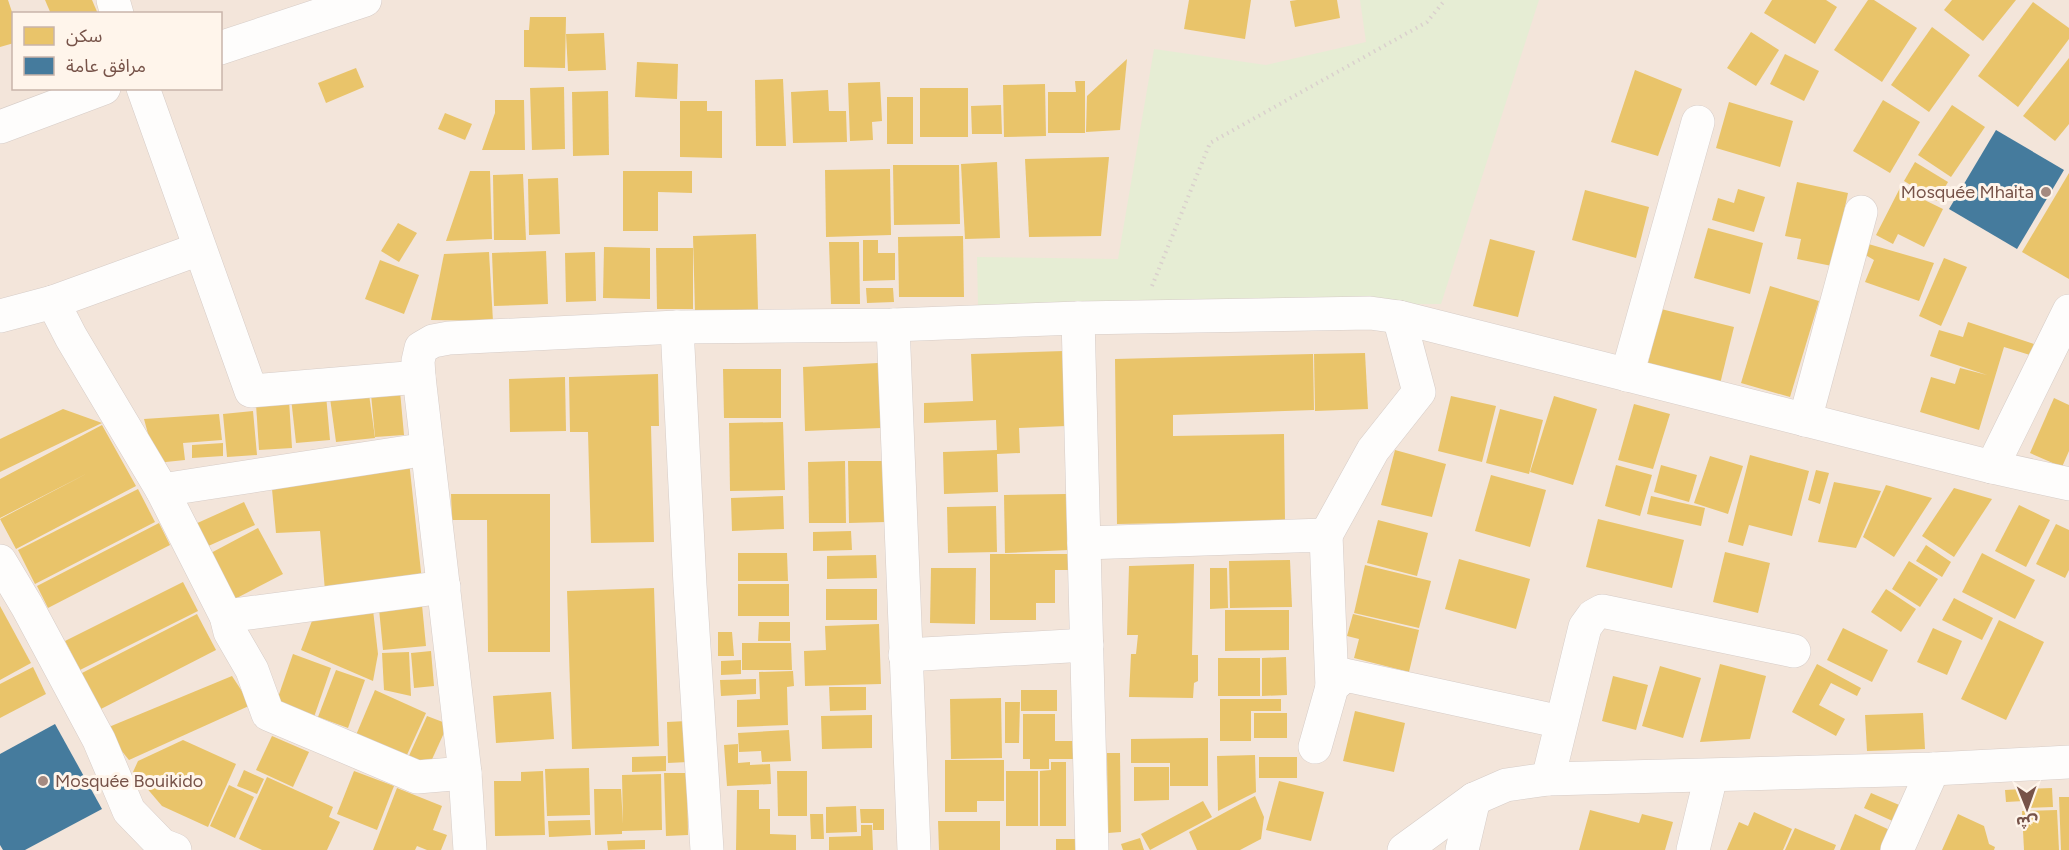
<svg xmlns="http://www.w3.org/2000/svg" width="2069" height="850" font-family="Figtree,'Noto Sans Arabic',sans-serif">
  <rect width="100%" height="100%" fill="#f7f0ea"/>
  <!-- residential -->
  <path fill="#f3e5da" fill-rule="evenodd" d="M0 0H2069V850H0ZM14 14H220V88H14Z"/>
  <!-- green -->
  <polygon fill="#e6edd4" points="1360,0 1539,0 1441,304 978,306 977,257 1118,259 1154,49 1266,65 1366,42"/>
  <!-- homes -->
  <g fill="#e9c46a">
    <polygon points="0,0 8,0 14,18 14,43 0,47"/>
    <polygon points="45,0 92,0 98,14 51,14"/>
    <polygon points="1189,0 1251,0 1245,39 1184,29"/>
    <polygon points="1297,0 1337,0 1340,18 1295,27 1290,1"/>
    <polygon points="1772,0 1826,0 1837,7 1815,44 1764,13"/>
    <polygon points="1868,0 1874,0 1917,28 1882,82 1834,50"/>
    <polygon points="1952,0 2016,0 1983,41 1944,10"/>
    <polygon points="2033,2 2069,28 2069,39 2018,107 1978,76"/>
    <polygon points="530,17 566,17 565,68 524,67 524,30 529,30"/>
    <polygon points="1932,27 1970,55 1929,112 1891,85"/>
    <polygon points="1751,32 1779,50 1756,86 1727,68"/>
    <polygon points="604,33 606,70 568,71 566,34"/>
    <polygon points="1785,54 1819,71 1804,101 1770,84"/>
    <polygon points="2069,58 2069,124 2055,141 2023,116"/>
    <polygon points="1127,59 1120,130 1086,132 1087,96"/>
    <polygon points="637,62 678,64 677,99 635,97"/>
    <polygon points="356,68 364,87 326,103 318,83"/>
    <polygon points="1635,70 1682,89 1658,156 1611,142"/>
    <polygon points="783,79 786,146 756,146 755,80"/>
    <polygon points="1075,81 1085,81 1085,133 1048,133 1048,92 1076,92"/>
    <polygon points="880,82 882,121 872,122 873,140 850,141 848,83"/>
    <polygon points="1045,84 1046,136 1004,137 1003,85"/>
    <polygon points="564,87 565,149 532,150 530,88"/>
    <rect x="920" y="88" width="48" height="49"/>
    <polygon points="828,90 829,111 846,111 847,142 793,143 791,92"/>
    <polygon points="608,91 609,155 573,156 572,92"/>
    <rect x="887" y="97" width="26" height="47"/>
    <polygon points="495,100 524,100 525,150 482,150 495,113"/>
    <polygon points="1883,100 1920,122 1890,173 1853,151"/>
    <polygon points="680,101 707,101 707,111 722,111 722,158 680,157"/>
    <polygon points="1729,102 1793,121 1780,167 1716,148"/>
    <polygon points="1001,105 1002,134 972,134 971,106"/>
    <polygon points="1952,105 1985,127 1951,177 1918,155"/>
    <polygon points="445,113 472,124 465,140 438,129"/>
    <polygon points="1109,157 1101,236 1029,237 1025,159"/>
    <polygon points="997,162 1000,238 965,239 961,164"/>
    <polygon points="1915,162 1948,182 1937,201 1904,181"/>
    <polygon points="893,165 959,165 960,224 894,225"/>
    <polygon points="890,169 891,235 826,237 825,170"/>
    <polygon points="470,171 490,171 492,239 446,241"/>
    <polygon points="623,171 692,171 692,193 658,192 658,231 623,231"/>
    <polygon points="2069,173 2069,279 2022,252"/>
    <polygon points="523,174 526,240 494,240 493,175"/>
    <polygon points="558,178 560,234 529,235 528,179"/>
    <polygon points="1797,182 1848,193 1832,266 1797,259 1801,239 1785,236"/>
    <polygon points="1900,188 1943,209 1924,247 1898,234 1893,244 1876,235"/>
    <polygon points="1738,189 1765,197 1754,232 1712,220 1718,198 1734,203"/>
    <polygon points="1585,190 1649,207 1636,258 1572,240"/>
    <polygon points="398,223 417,233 399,262 381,251"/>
    <polygon points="1708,228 1763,243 1750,294 1694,278"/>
    <polygon points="756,234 758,310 695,312 693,236"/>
    <polygon points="963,236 964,297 899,297 898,237"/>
    <polygon points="1490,239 1535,251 1518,317 1473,306"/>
    <polygon points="863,240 878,240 878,253 895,253 895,280 863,281"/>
    <polygon points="829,242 859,242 860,304 831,304"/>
    <polygon points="1865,243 1934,263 1919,301 1865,282 1874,260 1862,253"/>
    <polygon points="604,247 650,248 650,299 603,298"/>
    <polygon points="656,248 693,248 693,309 657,309"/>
    <polygon points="546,251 548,304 494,306 492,253"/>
    <polygon points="489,252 493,321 431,320 444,254"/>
    <polygon points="595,252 596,301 566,302 565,253"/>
    <polygon points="1944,258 1967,267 1941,326 1919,316"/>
    <polygon points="380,260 419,275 404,314 365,299"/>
    <polygon points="1770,286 1819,301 1790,397 1741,383"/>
    <polygon points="866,288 893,288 894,302 867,303"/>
    <polygon points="1661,309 1734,327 1720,384 1647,367"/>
    <polygon points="1968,322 2034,344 2030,355 2004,347 1979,430 1920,412 1931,377 1955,384 1960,368 1987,375 1930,356 1939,330 1963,337"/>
    <polygon points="1064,351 1066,426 1019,428 1020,453 997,454 998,492 944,494 943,452 997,450 996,420 924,423 924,403 973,401 971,354"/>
    <polygon points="1365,353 1368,409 1315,411 1314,354"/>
    <polygon points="1313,354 1314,410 1173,415 1173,436 1284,434 1285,521 1117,524 1115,359"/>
    <polygon points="878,363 881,428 805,431 803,367"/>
    <polygon points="723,369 781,369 781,418 724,418"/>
    <polygon points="658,374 659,426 651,426 654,542 591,543 588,432 570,432 569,377"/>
    <polygon points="565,377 566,431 510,432 509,379"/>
    <polygon points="400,391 404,435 375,437 371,394"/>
    <polygon points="369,394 375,438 336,442 330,398"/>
    <polygon points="326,395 330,440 296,443 291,398"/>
    <polygon points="1451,396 1496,406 1482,462 1438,451"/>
    <polygon points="1554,396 1597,409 1573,485 1530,472"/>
    <polygon points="2054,398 2069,405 2069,451 2062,467 2030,453"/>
    <polygon points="289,400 292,448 259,450 256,404"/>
    <polygon points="1634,404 1670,414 1653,469 1618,460"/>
    <polygon points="63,409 102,423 0,472 0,439"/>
    <polygon points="1500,409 1543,420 1529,474 1486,463"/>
    <polygon points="253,411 257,455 227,457 223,414"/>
    <polygon points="219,414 222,440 183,443 185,460 156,463 144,419"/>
    <polygon points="783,422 785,490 730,491 729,423"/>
    <polygon points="102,425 136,486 16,549 0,519 88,473 0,518 0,479"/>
    <polygon points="223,443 223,456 192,458 192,445"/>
    <polygon points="1395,450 1446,464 1432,517 1381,505"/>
    <polygon points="408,452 422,581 325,591 320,531 276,533 272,489"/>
    <polygon points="1750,455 1809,471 1792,536 1749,525 1743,546 1728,542"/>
    <polygon points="1710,456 1743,466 1728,514 1694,503"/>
    <polygon points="845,461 846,523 809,523 808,462"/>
    <polygon points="848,461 884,461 886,522 849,523"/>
    <polygon points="1616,465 1652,475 1640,516 1605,506"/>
    <polygon points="1661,465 1697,475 1689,502 1654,492"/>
    <polygon points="1816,470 1829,473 1820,504 1808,500"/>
    <polygon points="1491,475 1546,490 1530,547 1475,531"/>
    <polygon points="1834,482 1881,491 1856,548 1818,542"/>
    <polygon points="1886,485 1932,498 1894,557 1863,537"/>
    <polygon points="1954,488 1992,499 1954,557 1922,536"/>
    <polygon points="138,489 155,522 35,584 18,550"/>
    <polygon points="451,494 550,494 550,652 488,652 487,520 452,520"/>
    <polygon points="1066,494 1068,550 1005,553 1004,495"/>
    <polygon points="783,496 784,529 732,531 731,498"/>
    <polygon points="1651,496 1705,508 1701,526 1647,514"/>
    <polygon points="244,502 255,525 204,548 193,525"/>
    <polygon points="2019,505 2050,520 2026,567 1995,551"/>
    <polygon points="996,506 997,552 948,553 947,507"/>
    <polygon points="1598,519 1684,540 1672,588 1586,567"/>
    <polygon points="1378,520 1428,533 1417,576 1367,563"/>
    <polygon points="159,523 170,545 48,608 37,586"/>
    <polygon points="2056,524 2069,530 2069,570 2065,578 2036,564"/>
    <polygon points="258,528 283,574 233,600 209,554"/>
    <polygon points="851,531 852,550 813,551 813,532"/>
    <polygon points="1926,545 1951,562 1942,577 1916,561"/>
    <polygon points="1725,552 1770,563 1758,613 1713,602"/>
    <polygon points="738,553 787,553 788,581 738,581"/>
    <polygon points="1982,553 2035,580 2015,619 1962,592"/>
    <polygon points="990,554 1071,554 1071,570 1055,570 1055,603 1036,603 1036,620 990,620"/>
    <polygon points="876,555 877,578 827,579 827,556"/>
    <polygon points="1459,559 1530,579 1516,629 1445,609"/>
    <polygon points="1290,560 1292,607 1230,608 1229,561"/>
    <polygon points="1909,561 1938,579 1920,607 1892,589"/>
    <polygon points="1194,564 1192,655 1198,655 1198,681 1194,683 1193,698 1129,697 1131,654 1136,654 1138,635 1127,635 1129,566"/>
    <polygon points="1365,565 1431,581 1419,628 1354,613"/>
    <polygon points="931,568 976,568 975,624 930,623"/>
    <polygon points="1210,568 1227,568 1228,608 1210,609"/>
    <polygon points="183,582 198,611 80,670 65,641"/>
    <rect x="738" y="584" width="51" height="32"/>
    <polygon points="654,588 659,746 572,749 567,591"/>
    <rect x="826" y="589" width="51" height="31"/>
    <polygon points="1886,589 1916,609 1901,632 1871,612"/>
    <polygon points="1954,598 1993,618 1982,640 1942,620"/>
    <polygon points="422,605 426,646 383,650 379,609"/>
    <polygon points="0,606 31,663 0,680"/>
    <polygon points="373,610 378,654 373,681 301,650 315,613"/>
    <polygon points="1225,610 1289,610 1289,650 1225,651"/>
    <polygon points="197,614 216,650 99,710 80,674"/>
    <polygon points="1353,614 1419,630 1409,672 1354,658 1359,639 1347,636"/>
    <polygon points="1999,620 2044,642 2006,720 1961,699"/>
    <polygon points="759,622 790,622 790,641 758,641"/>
    <polygon points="879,624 881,684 805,686 804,651 826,650 825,626"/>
    <polygon points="1843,628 1888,650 1872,682 1827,660"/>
    <polygon points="1933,628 1962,641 1947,675 1917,662"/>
    <polygon points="718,632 732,632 734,656 718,656"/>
    <polygon points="742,643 791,643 792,670 742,670"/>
    <polygon points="431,651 434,686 414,688 411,653"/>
    <polygon points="409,652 411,696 384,690 382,653"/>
    <polygon points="293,654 331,668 314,717 276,703"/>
    <polygon points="1286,657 1287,695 1262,696 1262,658"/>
    <rect x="1218" y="658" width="42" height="38"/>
    <polygon points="741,660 741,674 721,675 721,661"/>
    <polygon points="1720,664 1766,676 1750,739 1700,742"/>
    <polygon points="1817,664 1861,688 1857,696 1831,683 1819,705 1845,719 1836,736 1792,712"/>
    <polygon points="1660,666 1701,678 1683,738 1642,726"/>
    <polygon points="33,667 46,694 0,718 0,684"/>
    <polygon points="336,670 365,680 348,728 318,717"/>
    <polygon points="793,671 794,686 787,687 788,725 737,727 737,700 760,699 759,672"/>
    <polygon points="232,676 251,705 129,760 104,729"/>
    <polygon points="1613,676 1648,685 1636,730 1602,721"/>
    <polygon points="756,679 756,694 721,696 720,680"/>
    <polygon points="829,687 866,687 866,710 830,711"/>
    <polygon points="375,690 426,713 406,757 356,735"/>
    <rect x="1021" y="690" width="36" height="21"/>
    <polygon points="551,692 554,739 496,743 493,696"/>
    <polygon points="1001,698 1002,758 951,759 950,699"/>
    <polygon points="1220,699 1281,699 1281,711 1251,711 1251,741 1220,741"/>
    <polygon points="1005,702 1020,702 1019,743 1005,743"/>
    <polygon points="1355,711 1405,723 1394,772 1343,761"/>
    <rect x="1254" y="713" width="33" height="25"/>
    <polygon points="1923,713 1925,749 1867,751 1865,715"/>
    <polygon points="1023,714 1055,714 1055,741 1075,741 1075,759 1049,759 1049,769 1030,769 1030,759 1023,759"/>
    <polygon points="872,715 872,748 822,749 821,716"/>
    <polygon points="427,716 448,724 429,766 408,758"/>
    <polygon points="687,721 688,762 668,763 667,722"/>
    <polygon points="789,730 791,761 762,762 761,751 739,752 738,733"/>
    <polygon points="272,736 309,752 293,787 256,770"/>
    <polygon points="1208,738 1208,786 1170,786 1170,763 1131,763 1131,739"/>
    <polygon points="183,740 236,764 208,827 162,806 133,772 138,761"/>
    <polygon points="738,744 738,763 750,762 750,765 770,764 771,784 727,786 724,745"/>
    <polygon points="1107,753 1120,753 1121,832 1108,833"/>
    <polygon points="1255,755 1256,792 1218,811 1217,756"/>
    <polygon points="666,756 666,771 632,772 632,757"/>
    <rect x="1259" y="757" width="38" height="21"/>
    <polygon points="945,760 1004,760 1004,801 977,801 977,812 945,812"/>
    <polygon points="1051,762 1066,762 1066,826 1040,826 1040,771 1051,770"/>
    <polygon points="1134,767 1169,767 1169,800 1134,801"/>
    <polygon points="589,768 590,815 547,816 545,769"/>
    <polygon points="244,770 264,779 257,794 237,786"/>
    <polygon points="354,771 394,786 377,830 337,814"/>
    <polygon points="543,771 545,835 495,836 494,781 521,781 521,772"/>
    <polygon points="777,771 807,771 807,816 778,816"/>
    <rect x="1006" y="771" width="32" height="55"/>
    <polygon points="664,773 687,773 688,835 666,836"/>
    <polygon points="661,774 662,830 622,831 622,834 595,835 594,789 621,789 623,824 622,775"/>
    <polygon points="267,777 333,807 329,817 340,822 327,850 262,850 239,839"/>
    <polygon points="1279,781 1324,792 1311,841 1266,830"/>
    <polygon points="229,785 254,797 235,838 210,826"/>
    <polygon points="397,788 442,806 433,830 447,835 441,850 427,850 417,846 415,850 373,850"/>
    <polygon points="2052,788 2053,807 2028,808 2028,789"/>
    <polygon points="2023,789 2024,801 2006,802 2005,790"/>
    <polygon points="737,790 759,790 759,809 770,809 770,834 796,835 796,850 736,850"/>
    <polygon points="1871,793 1904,807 1897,823 1864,808"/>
    <polygon points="1255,796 1264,817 1261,839 1240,850 1197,850 1189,832"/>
    <polygon points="2059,797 2069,797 2069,850 2061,850"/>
    <polygon points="1203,801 1212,817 1150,850 1141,834"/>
    <polygon points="856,806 857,832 826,833 826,807"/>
    <polygon points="860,809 884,809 884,830 873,830 873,823 861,823"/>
    <polygon points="1590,810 1639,823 1642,814 1673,822 1665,850 1579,850"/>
    <polygon points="2057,810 2059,850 2024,850 2022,811"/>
    <polygon points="1754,812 1792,829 1783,850 1727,850 1739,822 1748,826"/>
    <polygon points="810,814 823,814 824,839 811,839"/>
    <polygon points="1855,814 1892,831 1884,850 1840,850"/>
    <polygon points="1958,814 1984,826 1989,844 1995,847 1994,850 1942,850"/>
    <polygon points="590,820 591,835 549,837 548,821"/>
    <polygon points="938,821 1000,821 1000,850 939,850"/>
    <polygon points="861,825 872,825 873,850 829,850 829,837 861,836"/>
    <polygon points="1795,828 1836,845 1834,850 1785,850"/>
    <polygon points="1140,838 1144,850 1123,850 1121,844"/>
    <rect x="1056" y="839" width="19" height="11"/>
    <polygon points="645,840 645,849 608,850 607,841"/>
  </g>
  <!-- public -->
  <g fill="#457b9d">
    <polygon points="1996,130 2064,170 2017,249 1949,209"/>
    <polygon points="55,724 102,809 25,850 3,850 0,845 0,754"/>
  </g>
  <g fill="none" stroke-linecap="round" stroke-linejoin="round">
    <!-- minor casing -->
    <g stroke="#d6ccc7" stroke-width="34">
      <g id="minor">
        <polyline points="113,0 117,14"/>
        <polyline points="220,48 365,0"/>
        <polyline points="143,88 251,391 419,377"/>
        <polyline points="0,127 104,88"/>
        <polyline points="53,302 71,337 162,490 226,616 230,632 252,670 268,714 417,777 465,773"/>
        <polyline points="0,316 53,302 199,249"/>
        <polyline points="1078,318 1092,850"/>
        <polyline points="893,325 914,850"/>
        <polyline points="677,327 690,585 707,850"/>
        <polyline points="1627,375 1698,122"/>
        <polyline points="1805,420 1861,212"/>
        <polyline points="1992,467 2069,311"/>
        <polyline points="162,490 427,449"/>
        <polyline points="1326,535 1373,450 1419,392 1399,317"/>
        <polyline points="1084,543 1326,535 1332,687"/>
        <polyline points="0,561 27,606 99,740 129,811 162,845 175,850"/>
        <polyline points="226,616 444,587"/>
        <polyline points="905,655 1087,645"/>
        <polyline points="1315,747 1332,687 1345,675 1561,722"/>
        <polyline points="1548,779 1585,627 1593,616 1602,611 1794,651"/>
        <polyline points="470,850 465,773 419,377 418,361 421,348 433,341 449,338 677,327 893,325 1078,318 1370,313 1399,317 1992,467 2069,484"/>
        <polyline points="1462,850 1474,799"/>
        <polyline points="1693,850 1711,776"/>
        <polyline points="1897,850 1933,769"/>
      </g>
    </g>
    <!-- tertiary casing -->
    <g stroke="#d6ccc7" stroke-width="34">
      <polyline id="tertiary" points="1404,850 1474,799 1506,785 1548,779 1933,769 2069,762"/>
    </g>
    <!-- path -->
    <polyline stroke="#dad0cd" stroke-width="4" stroke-dasharray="1.5 4.5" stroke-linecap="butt" points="1152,286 1210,143 1427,22 1445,0"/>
    <!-- minor -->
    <use href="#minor" stroke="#fefdfc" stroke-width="33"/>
    <!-- tertiary -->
    <use href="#tertiary" stroke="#fefdfc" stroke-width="33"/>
  </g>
  <!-- markers -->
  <g fill="#a48a81" stroke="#fff5eb" stroke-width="2">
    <circle cx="2046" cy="192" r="6"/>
    <circle cx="43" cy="781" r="6"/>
  </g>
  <g text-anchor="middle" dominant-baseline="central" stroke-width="6" stroke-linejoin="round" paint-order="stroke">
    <!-- poi labels -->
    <g font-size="18" fill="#775349" stroke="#fff5eb" text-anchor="end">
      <text x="2034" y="192">Mosquée Mhaita</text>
      <text x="55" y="781" text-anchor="start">Mosquée Bouikido</text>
    </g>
  </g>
  <!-- legend -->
  <rect x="12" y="12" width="210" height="78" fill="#fff5eb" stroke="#c9b4aa" stroke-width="1.5"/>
  <rect x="24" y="27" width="30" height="18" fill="#e9c46a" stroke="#c9b4aa" stroke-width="1.5"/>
  <text x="66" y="42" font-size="18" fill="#775349">سكن</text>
  <rect x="24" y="57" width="30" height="18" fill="#457b9d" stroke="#c9b4aa" stroke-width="1.5"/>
  <text x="66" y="72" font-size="18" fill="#775349">مرافق عامة</text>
  <!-- north arrow -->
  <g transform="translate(2027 808) rotate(179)" stroke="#fff5eb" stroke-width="4.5" paint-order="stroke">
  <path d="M0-4.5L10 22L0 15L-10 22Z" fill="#775349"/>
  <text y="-9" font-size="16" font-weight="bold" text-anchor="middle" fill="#775349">ش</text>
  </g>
</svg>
